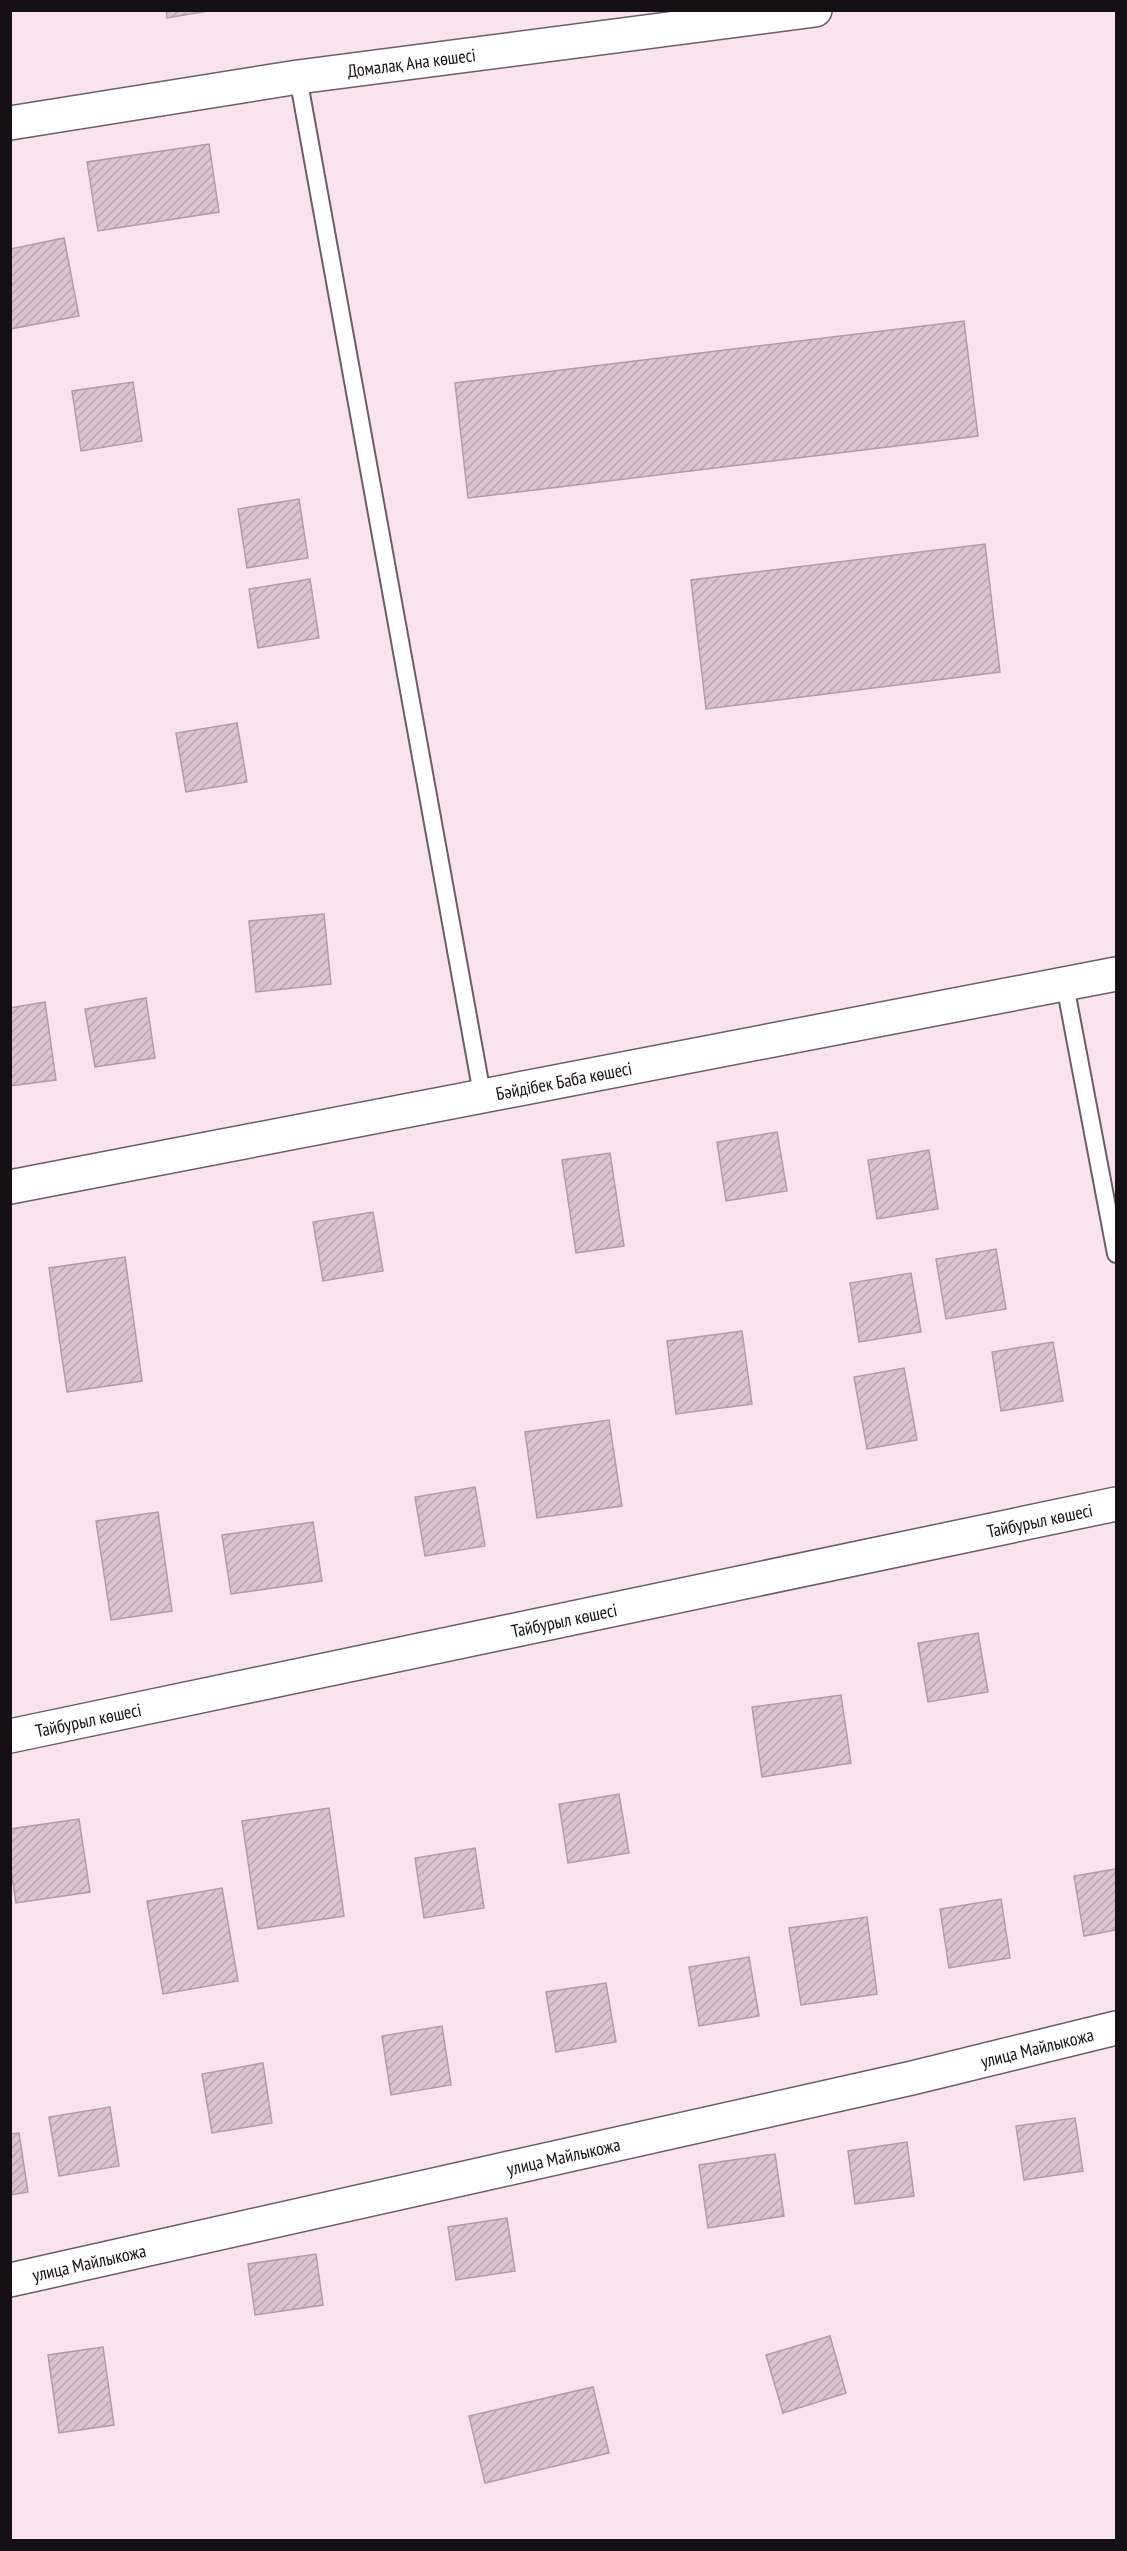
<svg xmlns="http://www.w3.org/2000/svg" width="1127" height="2551" font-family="'PT Sans Narrow',sans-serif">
  <defs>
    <pattern id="building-hatch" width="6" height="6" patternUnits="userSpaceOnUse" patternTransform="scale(1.5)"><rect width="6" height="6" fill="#d9c4d0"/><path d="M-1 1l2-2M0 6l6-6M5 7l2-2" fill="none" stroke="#baa7b2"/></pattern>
  </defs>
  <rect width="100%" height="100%" fill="#f8e3ef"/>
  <!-- building -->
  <g fill="url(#building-hatch)" stroke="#b19da9" stroke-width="1.5">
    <polygon points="166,10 214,10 167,18"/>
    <polygon points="209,144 219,212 98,231 87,162"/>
    <polygon points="64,238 79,316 10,329 10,249"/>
    <polygon points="964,321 978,436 468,498 455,383"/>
    <polygon points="133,382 142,441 81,451 72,391"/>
    <polygon points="299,499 308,558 247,568 238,509"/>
    <polygon points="985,544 1000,672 706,709 691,580"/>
    <polygon points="310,579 319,638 258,648 249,589"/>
    <polygon points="237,723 247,782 186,792 176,733"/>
    <polygon points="324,914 331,984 256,992 249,921"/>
    <polygon points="146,998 155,1058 95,1067 85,1009"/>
    <polygon points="45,1002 56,1080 10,1086 10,1008"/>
    <polygon points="777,1132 787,1191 726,1201 717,1142"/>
    <polygon points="929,1150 938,1209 877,1219 868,1160"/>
    <polygon points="610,1153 624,1246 576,1253 562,1160"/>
    <polygon points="373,1212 383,1271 323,1281 313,1222"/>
    <polygon points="996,1249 1006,1309 946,1319 936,1259"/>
    <polygon points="125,1257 142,1381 67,1392 49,1268"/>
    <polygon points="911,1273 921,1332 859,1342 850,1283"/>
    <polygon points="742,1331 752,1404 676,1414 667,1341"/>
    <polygon points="1053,1342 1063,1401 1001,1411 992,1352"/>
    <polygon points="904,1368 917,1440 867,1449 854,1377"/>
    <polygon points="609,1420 622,1506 537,1518 525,1432"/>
    <polygon points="475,1487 485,1546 425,1556 415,1497"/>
    <polygon points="158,1512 172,1611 111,1620 96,1521"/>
    <polygon points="313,1522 322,1581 231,1594 222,1535"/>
    <polygon points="978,1633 988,1692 928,1702 918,1643"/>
    <polygon points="841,1695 851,1763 762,1777 752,1707"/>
    <polygon points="619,1794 629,1853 568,1863 559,1804"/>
    <polygon points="329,1808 344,1916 258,1929 242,1821"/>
    <polygon points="79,1819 90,1892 16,1903 10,1863 10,1829"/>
    <polygon points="475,1848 484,1908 424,1918 415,1858"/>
    <polygon points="1116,1869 1116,1930 1084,1936 1074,1876"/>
    <polygon points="222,1888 238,1981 163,1994 147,1901"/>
    <polygon points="1001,1899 1010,1958 949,1968 940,1909"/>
    <polygon points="867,1917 877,1994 801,2005 789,1928"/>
    <polygon points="749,1957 759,2016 699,2026 689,1967"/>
    <polygon points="606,1983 616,2042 556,2052 546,1992"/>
    <polygon points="442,2026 451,2085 391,2095 382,2036"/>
    <polygon points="263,2063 272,2123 212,2133 202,2074"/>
    <polygon points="110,2107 119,2166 59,2176 49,2117"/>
    <polygon points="1075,2118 1083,2171 1024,2180 1016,2126"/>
    <polygon points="19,2133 28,2192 10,2195 10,2134"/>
    <polygon points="907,2142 914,2196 855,2204 848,2151"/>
    <polygon points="775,2154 784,2216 708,2228 699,2165"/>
    <polygon points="507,2218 515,2271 456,2280 448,2227"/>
    <polygon points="316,2254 323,2305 255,2315 248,2264"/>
    <polygon points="830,2336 846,2393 783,2413 766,2355"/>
    <polygon points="103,2347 114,2425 59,2433 48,2355"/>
    <polygon points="593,2387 609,2453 485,2483 469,2416"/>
  </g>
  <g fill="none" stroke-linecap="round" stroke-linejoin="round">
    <!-- service casing -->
    <g stroke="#6e5c66" stroke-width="20">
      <g id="service">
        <polyline points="298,77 482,1094"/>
        <polyline points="1065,985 1116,1254"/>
      </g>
    </g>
    <!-- minor casing -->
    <g stroke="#6e5c66" stroke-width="36">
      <g id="minor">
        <path id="s1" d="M10 123 298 77 815 10"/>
        <path id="s2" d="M10 1187 1116 974"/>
        <path id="s3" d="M10 1736 1116 1504"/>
        <path id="s4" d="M10 2280 912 2078 1116 2028"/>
      </g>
    </g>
    <!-- service -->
    <use href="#service" stroke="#fff" stroke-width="16"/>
    <!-- minor -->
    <use href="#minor" stroke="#fff" stroke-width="33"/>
  </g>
  <g text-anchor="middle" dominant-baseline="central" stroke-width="5" stroke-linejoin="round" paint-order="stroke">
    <!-- street labels -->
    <g font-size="18" fill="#160f13" stroke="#fff">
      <text stroke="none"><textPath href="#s1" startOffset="406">Домалақ Ана көшесі</textPath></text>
      <text stroke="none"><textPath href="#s2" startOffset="564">Бәйдібек Баба көшесі</textPath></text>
      <text stroke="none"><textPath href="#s3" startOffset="1052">Тайбурыл көшесі</textPath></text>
      <text stroke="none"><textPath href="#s3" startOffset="566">Тайбурыл көшесі</textPath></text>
      <text stroke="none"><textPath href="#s3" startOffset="80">Тайбурыл көшесі</textPath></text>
      <text stroke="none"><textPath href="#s4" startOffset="1053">улица Майлыкожа</textPath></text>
      <text stroke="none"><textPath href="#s4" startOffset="567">улица Майлыкожа</textPath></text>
      <text stroke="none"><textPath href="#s4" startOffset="81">улица Майлыкожа</textPath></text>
    </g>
  </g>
  <!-- border -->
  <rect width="1127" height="2551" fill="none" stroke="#160f13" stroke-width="24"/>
</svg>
